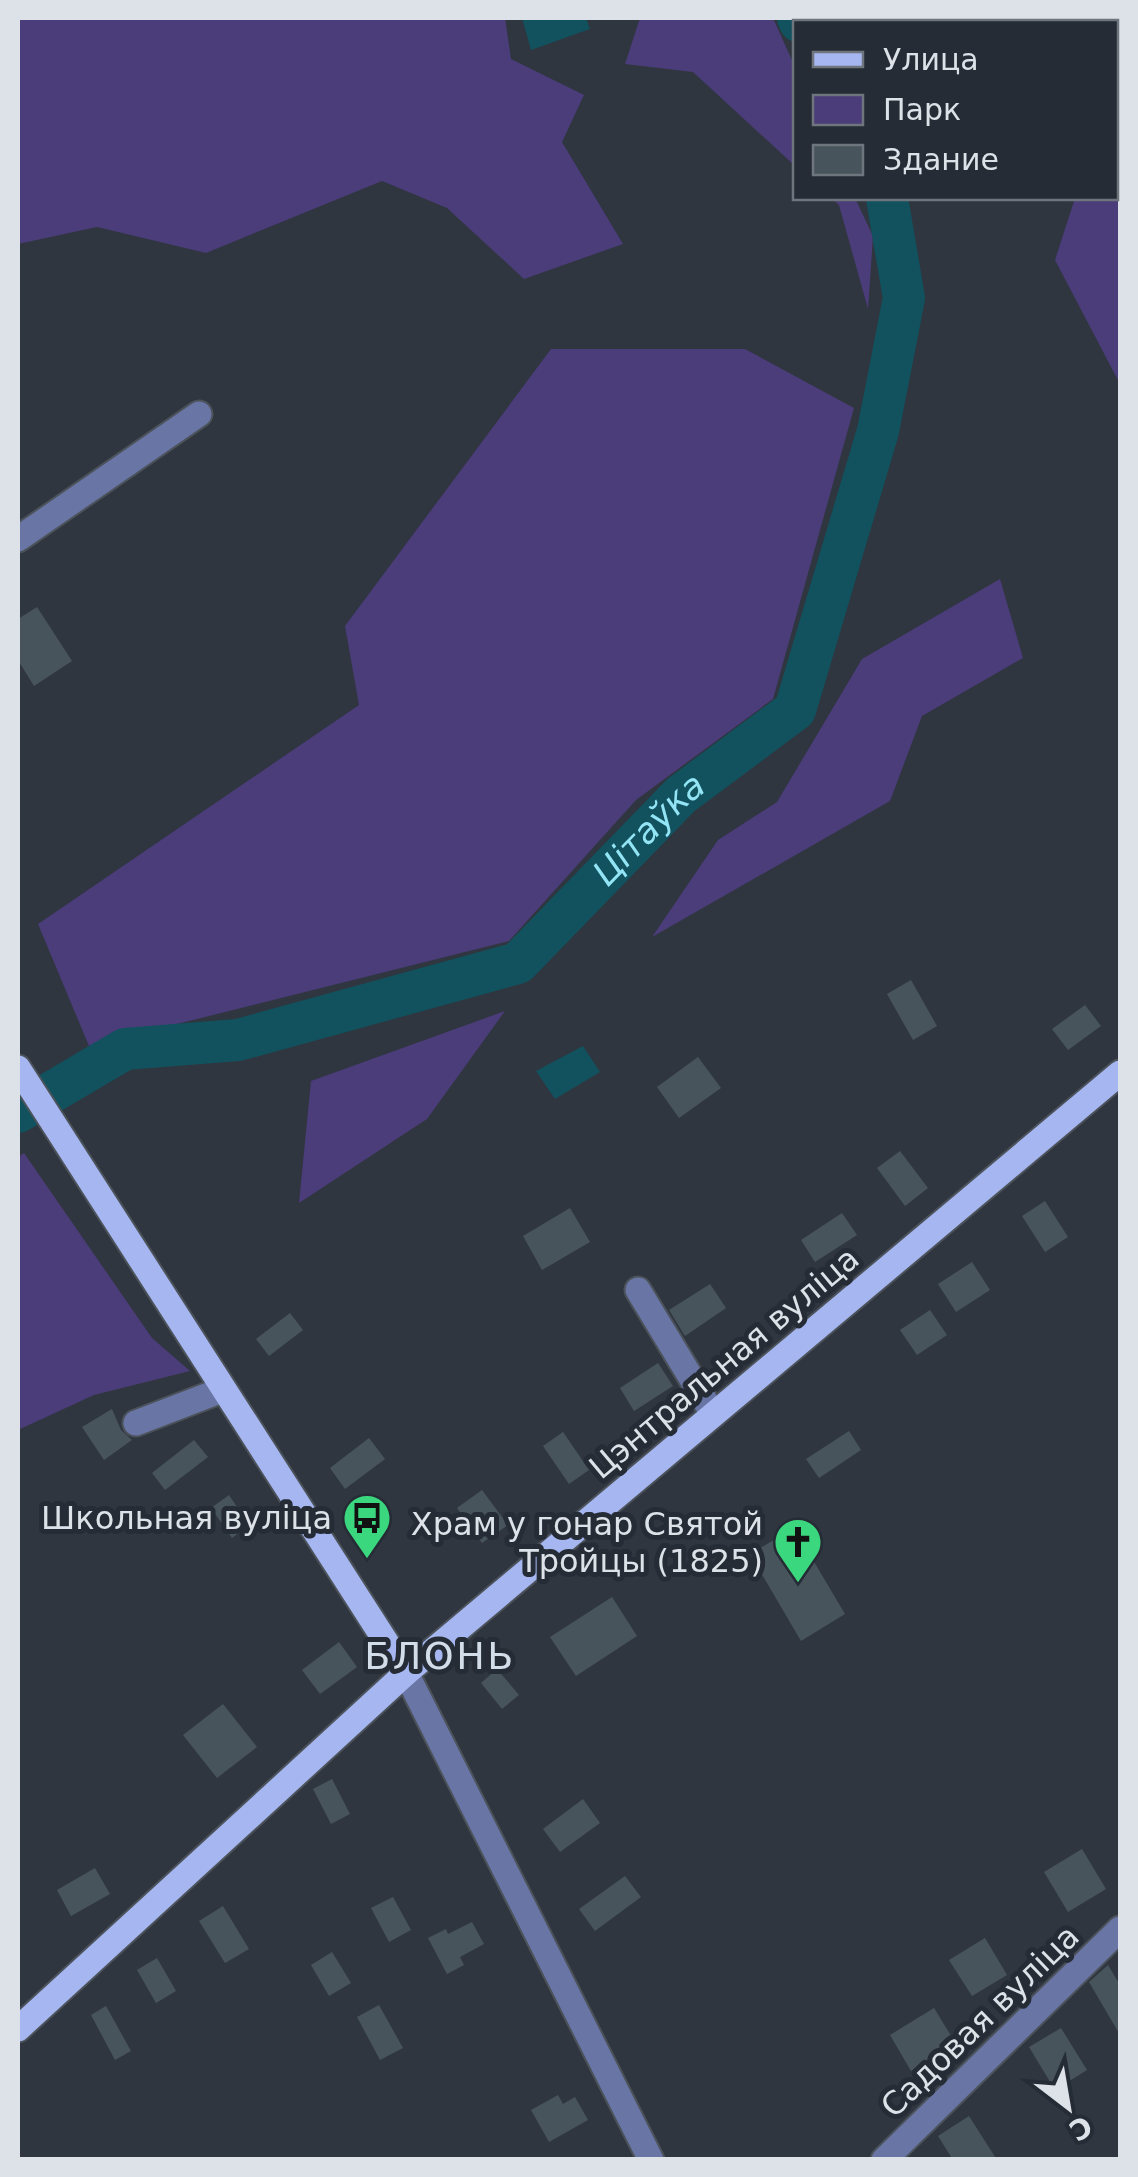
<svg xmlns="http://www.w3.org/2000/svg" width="1138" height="2177" font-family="'DejaVu Sans',sans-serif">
  <rect width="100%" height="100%" fill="#2f363f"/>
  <!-- green -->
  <g fill="#4b3c7a">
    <polygon points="18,18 505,18 511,59 584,95 562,142 623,244 524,279 447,208 382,181 206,253 97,227 18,244"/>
    <polygon points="640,18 773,18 795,67 795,166 693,72 625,64"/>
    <polygon points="1120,56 1120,384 1055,260 1075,198 1116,198 1116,71"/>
    <polygon points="831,198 855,198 873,236 868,309 839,205"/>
    <polygon points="551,349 745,349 854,408 773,699 636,800 509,941 89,1046 38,924 359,705 345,626"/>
    <polygon points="1000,579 1023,658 922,716 890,801 652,937 718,840 777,802 862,659"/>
    <polygon points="505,1011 427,1119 299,1203 311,1081"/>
    <polygon points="24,1153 152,1338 190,1371 94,1395 18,1430 18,1157"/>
  </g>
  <!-- water -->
  <g fill="#11525e">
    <polygon points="522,18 586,18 590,29 531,50"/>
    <polygon points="583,1046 600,1072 555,1099 536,1071"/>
  </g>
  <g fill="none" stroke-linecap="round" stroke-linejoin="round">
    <!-- river -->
    <g stroke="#11525e" stroke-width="42">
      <polyline points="798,18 800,22"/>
      <path id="s1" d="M18 1112 125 1049 238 1040 518 963 681 795 795 710 878 431 904 298 887 198"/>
    </g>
  </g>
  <!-- building -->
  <g fill="#48545b">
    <polygon points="37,607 72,661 34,686 18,660 18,619"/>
    <polygon points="911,980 937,1026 913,1040 887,994"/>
    <polygon points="1085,1005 1101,1026 1068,1050 1052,1029"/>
    <polygon points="698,1057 721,1088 679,1118 657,1087"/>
    <polygon points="900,1151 928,1188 905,1206 877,1168"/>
    <polygon points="1045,1201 1068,1237 1045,1252 1022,1216"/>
    <polygon points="570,1208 590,1242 542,1270 523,1236"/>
    <polygon points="842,1213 857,1235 815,1262 801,1240"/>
    <polygon points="972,1262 990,1290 956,1312 938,1284"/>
    <polygon points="710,1284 726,1308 685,1336 669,1310"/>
    <polygon points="930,1310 947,1335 917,1355 900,1330"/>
    <polygon points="290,1313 303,1330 269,1356 256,1339"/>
    <polygon points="658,1363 673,1386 634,1411 620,1388"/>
    <polygon points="112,1409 121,1430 132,1440 104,1460 82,1427"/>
    <polygon points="849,1431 861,1450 819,1478 806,1459"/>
    <polygon points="563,1432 589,1470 569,1484 543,1446"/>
    <polygon points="369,1438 385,1459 345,1489 330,1468"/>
    <polygon points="194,1440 208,1457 165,1490 152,1473"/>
    <polygon points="482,1490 508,1525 482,1543 457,1508"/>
    <polygon points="229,1495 249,1525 232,1538 211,1508"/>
    <polygon points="794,1528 845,1614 801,1641 750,1554"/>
    <polygon points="612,1597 637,1636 576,1676 550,1637"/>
    <polygon points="339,1642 357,1667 320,1694 302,1670"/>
    <polygon points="497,1669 519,1695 502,1709 481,1683"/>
    <polygon points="223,1704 257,1747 217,1778 183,1735"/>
    <polygon points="332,1779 350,1814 331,1824 313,1789"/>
    <polygon points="583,1799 600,1823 560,1852 543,1829"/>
    <polygon points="1082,1849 1106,1889 1068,1912 1044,1872"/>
    <polygon points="95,1868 110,1894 71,1916 57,1890"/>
    <polygon points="625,1876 641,1897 595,1931 579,1909"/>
    <polygon points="393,1897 411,1930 389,1942 371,1908"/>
    <polygon points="223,1906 249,1949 225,1963 199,1921"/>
    <polygon points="472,1922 484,1944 460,1957 464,1965 447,1974 428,1938 446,1929 448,1934"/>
    <polygon points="985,1938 1007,1975 972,1996 949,1960"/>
    <polygon points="332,1952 351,1983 329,1996 311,1965"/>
    <polygon points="157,1958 176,1991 156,2003 137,1970"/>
    <polygon points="1108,1965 1120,1985 1120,2035 1089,1982"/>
    <polygon points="379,2005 403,2048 380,2060 357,2017"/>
    <polygon points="106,2006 131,2051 115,2060 91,2015"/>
    <polygon points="934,2008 956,2044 911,2071 890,2035"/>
    <polygon points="1061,2028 1087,2070 1055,2090 1029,2047"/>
    <polygon points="558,2095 563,2104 575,2097 588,2120 549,2142 531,2110"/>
    <polygon points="969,2116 997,2160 953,2160 938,2136"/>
  </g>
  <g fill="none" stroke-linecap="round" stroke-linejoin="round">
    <!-- minor casing -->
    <g stroke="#4b525a" stroke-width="29">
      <g id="minor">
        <polyline points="18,539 199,414"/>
        <polyline points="638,1290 713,1414"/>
        <polyline points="136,1423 222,1390"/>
        <polyline points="406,1673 651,2160"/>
        <polyline points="884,2160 1120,1929"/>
      </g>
    </g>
    <!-- major casing -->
    <g stroke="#4b525a" stroke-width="29">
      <g id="major">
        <polyline points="18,1068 406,1673"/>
        <polyline points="18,2029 406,1673 1120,1073"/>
      </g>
    </g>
    <!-- minor -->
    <use href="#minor" stroke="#6875a5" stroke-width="25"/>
    <!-- major -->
    <use href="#major" stroke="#a6b6f1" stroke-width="25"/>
  </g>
  <!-- icons -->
  <defs>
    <g id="bus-pin" transform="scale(2.5)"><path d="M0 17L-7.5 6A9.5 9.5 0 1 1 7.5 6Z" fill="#3bd77e" stroke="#252c35"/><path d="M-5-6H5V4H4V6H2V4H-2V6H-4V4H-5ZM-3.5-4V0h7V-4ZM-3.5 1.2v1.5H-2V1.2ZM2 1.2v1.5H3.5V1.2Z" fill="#111"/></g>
    <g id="church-pin" transform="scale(2.5)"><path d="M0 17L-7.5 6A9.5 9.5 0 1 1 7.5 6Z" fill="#3bd77e" stroke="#252c35"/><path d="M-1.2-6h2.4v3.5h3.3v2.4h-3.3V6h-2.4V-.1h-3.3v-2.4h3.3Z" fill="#111"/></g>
  </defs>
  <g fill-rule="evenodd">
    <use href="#bus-pin" x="367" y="1518"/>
    <use href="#church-pin" x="798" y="1542"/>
  </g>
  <g text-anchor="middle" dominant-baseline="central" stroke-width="10" stroke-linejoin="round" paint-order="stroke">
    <!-- street labels -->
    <g font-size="32" fill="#dde2e8" stroke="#252c35">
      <text transform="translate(724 1363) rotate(-40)">Цэнтральная вуліца</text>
      <text transform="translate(980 2021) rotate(-44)">Садовая вуліца</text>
    </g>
    <!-- poi labels -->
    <g font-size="32" fill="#dde2e8" stroke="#252c35" text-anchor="end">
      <text x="332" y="1518">Школьная вуліца</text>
      <text x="763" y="1524">Храм у гонар Святой<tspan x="763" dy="37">Тройцы (1825)</tspan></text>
    </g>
    <!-- water labels -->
    <g font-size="35" font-style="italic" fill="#93e5f6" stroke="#252c35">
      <text stroke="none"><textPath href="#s1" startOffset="715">Цітаўка</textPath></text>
    </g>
    <!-- quarter labels -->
    <g font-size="38" letter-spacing="2.5" fill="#d3dde9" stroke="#252c35">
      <text x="440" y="1656">БЛОНЬ</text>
    </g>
  </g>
  <!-- border -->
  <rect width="1138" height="2177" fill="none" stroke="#dde2e8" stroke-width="40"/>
  <!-- legend -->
  <rect x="793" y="20" width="325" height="180" fill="#252c35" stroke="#6f757d" stroke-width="2.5"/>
  <rect x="813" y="52" width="50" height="15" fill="#a6b6f1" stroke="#6f757d" stroke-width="2.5"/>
  <text x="883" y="70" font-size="30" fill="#dde2e8">Улица</text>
  <rect x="813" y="95" width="50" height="30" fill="#4b3c7a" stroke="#6f757d" stroke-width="2.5"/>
  <text x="883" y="120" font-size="30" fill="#dde2e8">Парк</text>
  <rect x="813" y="145" width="50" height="30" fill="#48545b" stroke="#6f757d" stroke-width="2.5"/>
  <text x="883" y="170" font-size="30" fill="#dde2e8">Здание</text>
  <!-- north arrow -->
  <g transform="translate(1068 2107) rotate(149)" stroke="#252c35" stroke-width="8" paint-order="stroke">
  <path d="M0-8L18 38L0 25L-18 38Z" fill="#dde2e8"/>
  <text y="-15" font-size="28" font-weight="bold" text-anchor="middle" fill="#dde2e8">С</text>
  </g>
</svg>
